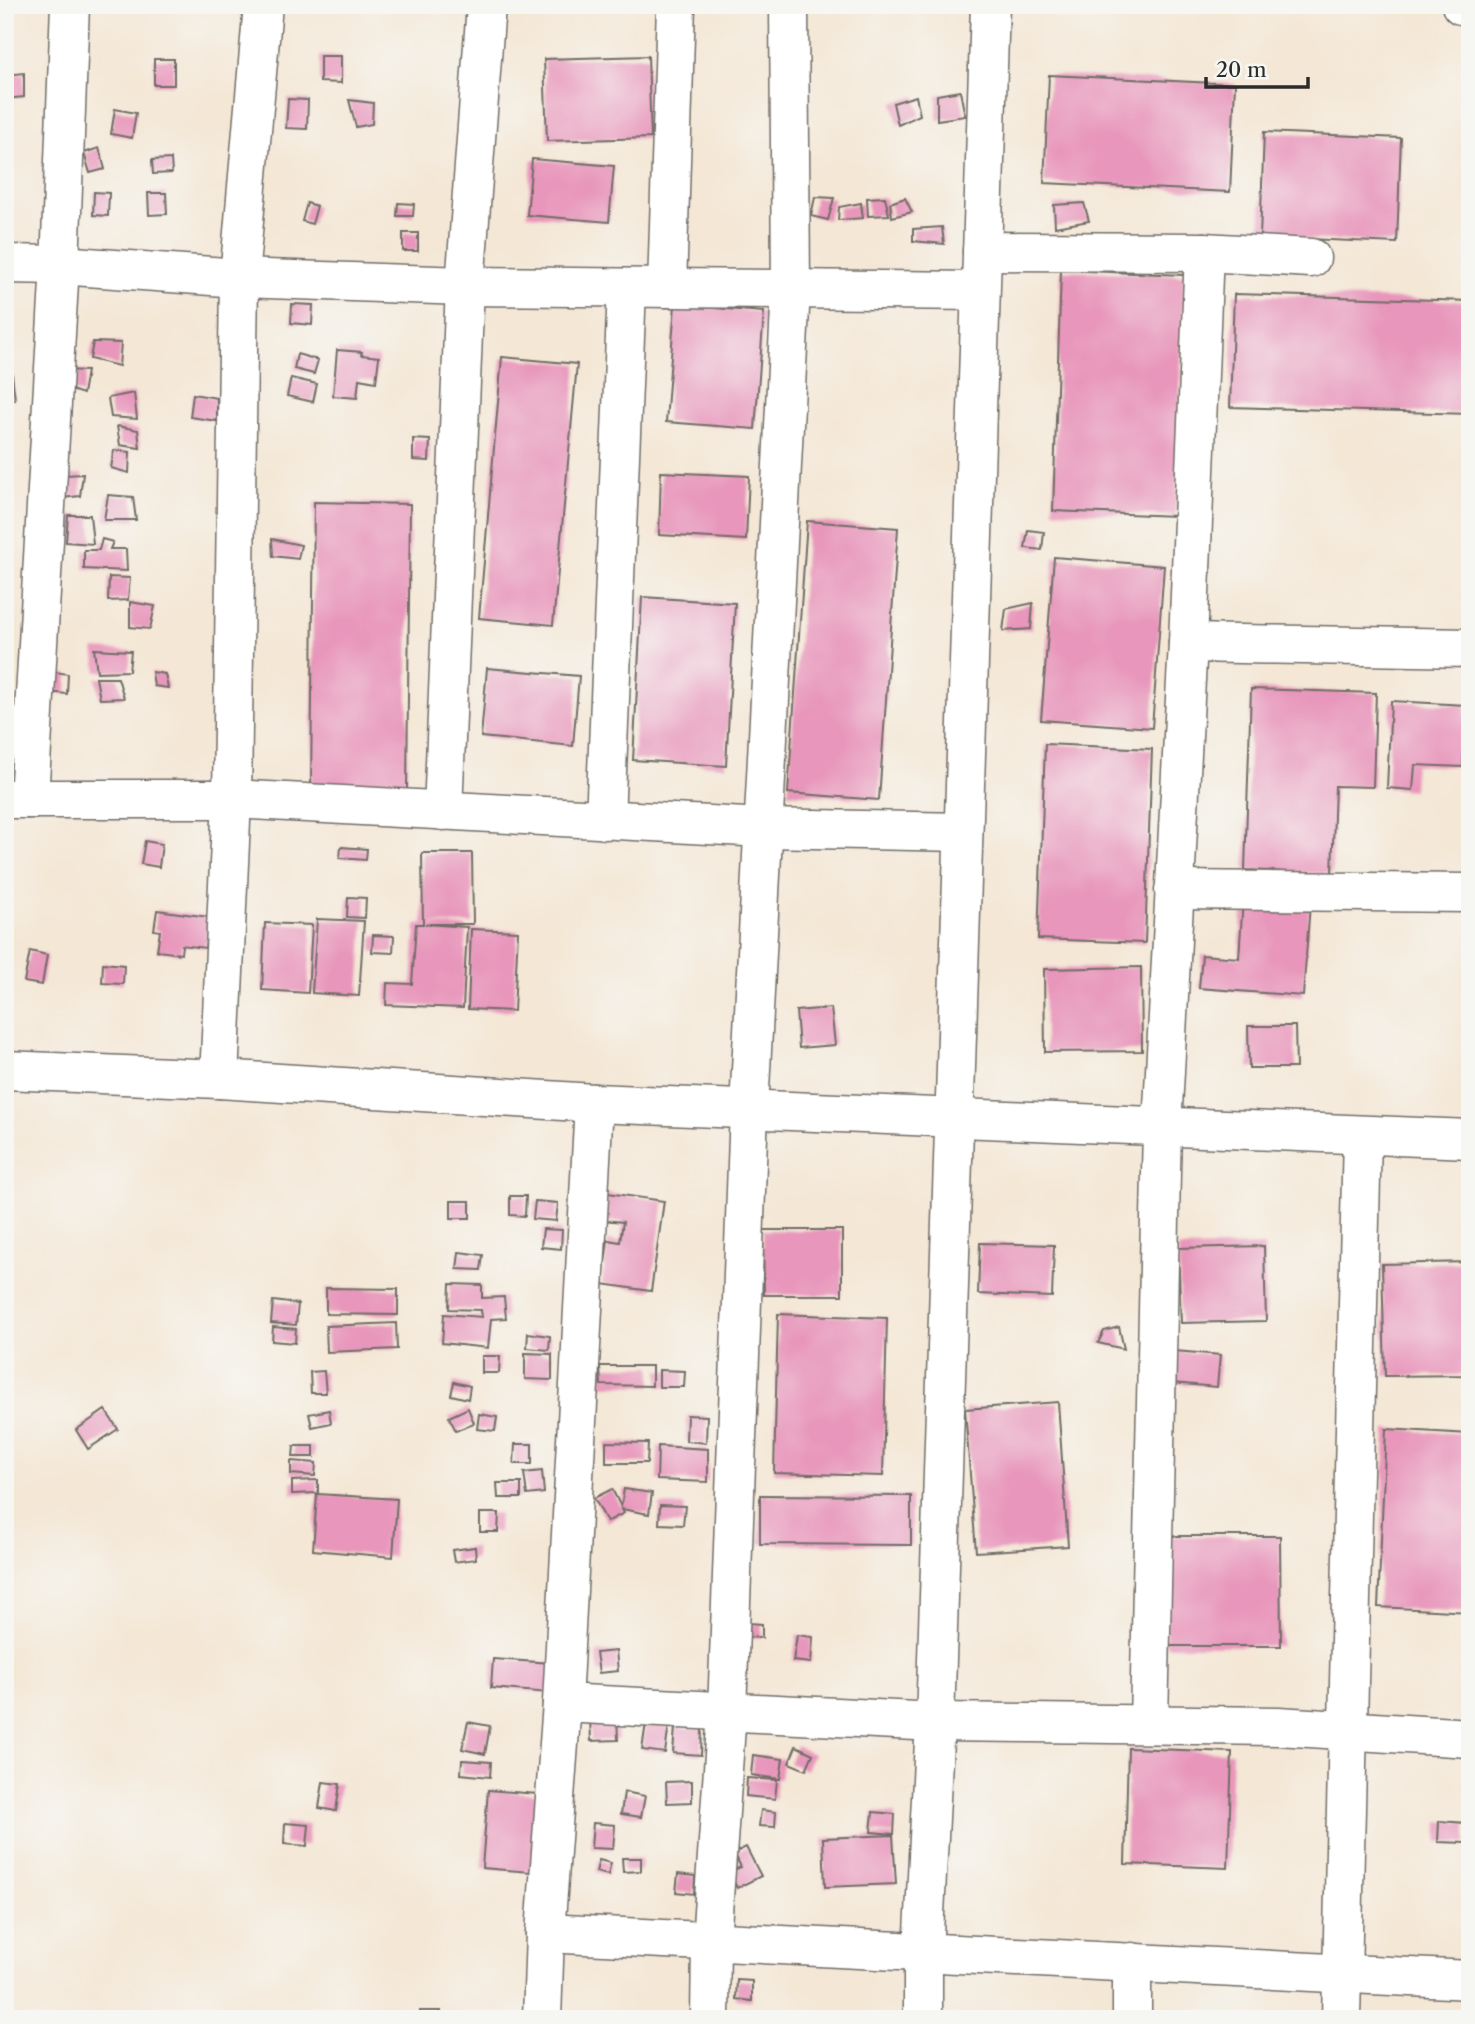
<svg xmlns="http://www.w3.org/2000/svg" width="1475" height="2024" font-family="'Libre Caslon Text',serif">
  <rect width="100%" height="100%" fill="#f6f6f2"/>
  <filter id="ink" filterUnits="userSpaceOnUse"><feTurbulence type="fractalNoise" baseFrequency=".0143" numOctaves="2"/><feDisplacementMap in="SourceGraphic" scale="14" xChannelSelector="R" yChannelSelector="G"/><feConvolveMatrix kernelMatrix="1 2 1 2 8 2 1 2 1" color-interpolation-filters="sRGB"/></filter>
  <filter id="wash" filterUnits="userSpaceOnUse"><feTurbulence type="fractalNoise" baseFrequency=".00686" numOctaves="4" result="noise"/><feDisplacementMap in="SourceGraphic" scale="28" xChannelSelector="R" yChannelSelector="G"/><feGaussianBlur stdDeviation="1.57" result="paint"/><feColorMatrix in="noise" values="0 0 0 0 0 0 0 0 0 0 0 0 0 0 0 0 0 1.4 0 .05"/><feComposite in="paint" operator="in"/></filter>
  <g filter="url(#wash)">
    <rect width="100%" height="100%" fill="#f4e7d6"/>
    <g id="blocks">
      <!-- building -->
      <g fill="#e896bb">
        <polygon points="320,56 341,56 341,83 320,82"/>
        <polygon points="648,56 651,138 547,141 544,59"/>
        <rect x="154" y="59" width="20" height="26"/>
        <polygon points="24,73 24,97 5,99 5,75"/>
        <polygon points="1049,75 1235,84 1230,192 1044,183"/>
        <polygon points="960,91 965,116 937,120 937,95"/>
        <polygon points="916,96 920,115 898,125 893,103"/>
        <polygon points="288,99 308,100 307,129 286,128"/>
        <polygon points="349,100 373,103 372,124 356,127"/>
        <polygon points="115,109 136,113 132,138 111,134"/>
        <polygon points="1264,132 1401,138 1397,243 1260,237"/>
        <polygon points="99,148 105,169 90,173 84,153"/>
        <polygon points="171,159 172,173 153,174 152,160"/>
        <polygon points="532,159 614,166 609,222 527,215"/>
        <polygon points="94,192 109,193 108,216 93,215"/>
        <polygon points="148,193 166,193 167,214 149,215"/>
        <polygon points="815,197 834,198 828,220 811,216"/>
        <polygon points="885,197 889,215 868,216 867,198"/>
        <polygon points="905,198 912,212 892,217 890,203"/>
        <polygon points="307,203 317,206 312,224 302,221"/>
        <polygon points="398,203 414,204 413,216 397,216"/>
        <polygon points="861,203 863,218 838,220 839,207"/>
        <polygon points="1084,203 1089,221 1055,227 1054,205"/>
        <polygon points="942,227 944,244 913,241 913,229"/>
        <rect x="403" y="233" width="15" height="18"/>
        <polygon points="1061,270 1184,275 1176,516 1053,511"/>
        <polygon points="1234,294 1470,301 1470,414 1230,407"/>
        <polygon points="292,304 313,305 312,325 291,323"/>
        <polygon points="675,305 764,312 755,429 666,422"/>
        <polygon points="93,342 121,343 119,366 90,359"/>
        <polygon points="337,350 362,352 361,355 379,357 376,382 359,379 357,398 333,396"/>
        <polygon points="297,354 318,360 314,374 294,369"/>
        <polygon points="502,357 577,364 553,625 479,618"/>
        <polygon points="64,370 87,371 83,394 62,387"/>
        <polygon points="5,373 12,374 15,400 5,399"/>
        <polygon points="291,378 317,384 313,402 287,396"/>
        <polygon points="134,393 137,419 111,417 108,398"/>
        <polygon points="193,394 217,398 217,421 190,417"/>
        <polygon points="117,426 138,430 140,448 120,445"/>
        <polygon points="413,439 430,440 429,461 413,460"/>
        <polygon points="114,450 130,452 129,473 111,468"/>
        <polygon points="661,472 749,476 746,540 659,535"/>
        <polygon points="83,474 80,496 61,498 65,475"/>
        <polygon points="108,495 133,497 136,520 104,520"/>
        <polygon points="314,502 410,504 407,790 311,789"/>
        <polygon points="68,515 90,515 93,544 66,542"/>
        <polygon points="807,521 898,528 879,800 788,793"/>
        <polygon points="1028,530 1044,532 1042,550 1025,548"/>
        <polygon points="102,539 113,542 110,549 126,549 127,571 84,569 84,550 99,550"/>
        <polygon points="272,539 301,545 298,559 273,556"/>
        <polygon points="1054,557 1164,566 1152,728 1041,720"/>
        <polygon points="109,577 130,578 128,600 108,601"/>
        <polygon points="642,597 735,603 726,766 633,760"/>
        <polygon points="130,602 155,606 150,629 130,627"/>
        <polygon points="1033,603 1031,629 1003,631 1006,609"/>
        <polygon points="94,649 131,651 129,671 97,672"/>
        <polygon points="487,668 579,676 573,746 481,737"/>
        <polygon points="49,671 68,674 67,694 47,692"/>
        <polygon points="152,672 165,674 168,688 154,686"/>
        <polygon points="96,678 118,678 124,698 100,699"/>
        <polygon points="1251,689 1376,693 1373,787 1335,786 1332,874 1245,870"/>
        <polygon points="1391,701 1466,705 1463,767 1415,765 1413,790 1387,788"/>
        <polygon points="1045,744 1152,749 1145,943 1038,939"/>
        <polygon points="145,841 162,844 159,867 141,864"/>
        <polygon points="341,847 367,849 366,860 340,858"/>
        <polygon points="422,853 472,853 473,924 425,924 467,927 463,1008 386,1005 387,983 412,984 416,924 423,924"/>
        <polygon points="348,897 366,898 365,918 347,917"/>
        <polygon points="1243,899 1310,904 1303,996 1199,988 1202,955 1239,958"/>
        <polygon points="157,910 209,917 205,948 182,945 181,954 157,951 160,931 154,930"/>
        <polygon points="317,919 364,921 359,996 312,993"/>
        <polygon points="265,923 312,925 308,993 262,990"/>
        <polygon points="471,929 518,931 514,1011 468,1009"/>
        <polygon points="373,935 394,936 393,953 372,952"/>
        <polygon points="30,951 47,955 42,985 24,982"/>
        <polygon points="103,963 124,965 123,984 102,983"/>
        <polygon points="1141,967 1142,1051 1045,1052 1044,969"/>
        <polygon points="831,1008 835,1045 799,1048 796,1011"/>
        <polygon points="1248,1026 1295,1026 1296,1068 1249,1068"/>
        <polygon points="608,1193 664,1201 651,1291 602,1284 608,1240 620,1242 623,1222 604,1220"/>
        <polygon points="510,1196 526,1196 525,1216 510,1215"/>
        <rect x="451" y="1201" width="19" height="17"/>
        <polygon points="535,1201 558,1203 556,1221 533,1219"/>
        <polygon points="543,1229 562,1230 561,1249 541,1247"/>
        <polygon points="763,1230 842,1230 842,1295 764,1295"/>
        <polygon points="980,1243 1054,1245 1052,1297 978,1294"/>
        <polygon points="1264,1246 1266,1321 1181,1323 1178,1248"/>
        <polygon points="459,1252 483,1255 481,1270 457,1269"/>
        <polygon points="1470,1262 1470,1375 1385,1376 1382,1264"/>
        <polygon points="450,1284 482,1285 482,1298 504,1297 506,1318 491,1319 488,1348 442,1343 444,1314 482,1317 481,1310 449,1309"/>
        <polygon points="326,1288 398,1289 398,1315 326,1314"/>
        <polygon points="273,1301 298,1304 296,1325 271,1323"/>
        <polygon points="778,1314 887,1318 883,1476 774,1473"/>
        <polygon points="396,1323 397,1349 327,1352 326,1326"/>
        <polygon points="273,1327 296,1329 295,1343 272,1341"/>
        <polygon points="1119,1327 1124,1349 1098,1343 1104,1331"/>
        <polygon points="528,1333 550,1336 549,1350 527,1348"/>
        <polygon points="1175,1351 1220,1355 1217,1387 1172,1383"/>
        <polygon points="525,1353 552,1354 552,1380 525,1379"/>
        <polygon points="482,1356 500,1356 499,1373 482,1373"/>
        <polygon points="600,1366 652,1366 652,1386 601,1385"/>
        <polygon points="659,1370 685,1371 684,1387 659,1387"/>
        <polygon points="324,1371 326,1393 311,1393 310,1372"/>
        <polygon points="454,1382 470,1386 468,1399 451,1395"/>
        <polygon points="1058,1402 1068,1546 976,1552 965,1409"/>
        <polygon points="468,1408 474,1423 456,1431 449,1417"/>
        <polygon points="105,1410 118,1429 88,1449 76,1430"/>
        <polygon points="329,1410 331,1423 312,1427 309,1414"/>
        <polygon points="479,1414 497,1417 495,1431 477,1429"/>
        <polygon points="687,1415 707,1416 706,1443 686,1441"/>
        <polygon points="1386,1429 1470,1434 1470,1612 1378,1607"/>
        <polygon points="606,1442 648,1443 647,1463 606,1463"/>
        <polygon points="515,1444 532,1444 532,1464 514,1464"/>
        <polygon points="294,1446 314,1446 314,1457 293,1457"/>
        <polygon points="658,1446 708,1449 708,1482 657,1480"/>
        <polygon points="291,1461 316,1463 315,1476 291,1474"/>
        <polygon points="542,1471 544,1493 527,1495 524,1473"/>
        <polygon points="318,1480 318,1493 292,1494 292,1481"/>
        <polygon points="497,1483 521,1483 521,1498 498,1498"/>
        <polygon points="612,1489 621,1507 624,1489 652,1493 649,1514 622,1509 624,1513 607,1522 594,1498"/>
        <polygon points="317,1494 397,1499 393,1557 313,1550"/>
        <polygon points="760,1495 911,1496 911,1545 760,1544"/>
        <polygon points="660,1505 685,1506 683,1525 659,1524"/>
        <polygon points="480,1513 499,1513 498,1532 480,1532"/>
        <polygon points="1165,1536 1280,1536 1281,1646 1166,1646"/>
        <polygon points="475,1547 476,1559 454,1562 452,1550"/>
        <polygon points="748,1623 762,1624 762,1638 747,1637"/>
        <polygon points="797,1635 813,1637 811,1663 793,1661"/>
        <polygon points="616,1651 618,1671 599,1673 596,1653"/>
        <polygon points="493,1659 552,1663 550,1693 491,1688"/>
        <polygon points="617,1716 618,1740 591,1741 590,1717"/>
        <polygon points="647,1716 670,1718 665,1753 642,1750"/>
        <polygon points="468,1722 490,1726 485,1754 462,1749"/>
        <polygon points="675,1727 702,1729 701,1755 673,1753"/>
        <polygon points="796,1746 813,1754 806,1770 789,1763"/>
        <polygon points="1128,1748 1232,1752 1228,1868 1125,1864"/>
        <polygon points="753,1755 783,1759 780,1779 751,1775"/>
        <polygon points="462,1760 491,1762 490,1777 461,1774"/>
        <polygon points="747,1778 777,1780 775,1799 746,1796"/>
        <polygon points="692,1781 692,1802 667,1803 666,1782"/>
        <polygon points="323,1782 340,1784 336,1811 319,1808"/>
        <polygon points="488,1790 550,1795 544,1873 482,1868"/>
        <polygon points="624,1792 645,1796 641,1817 621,1814"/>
        <polygon points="761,1810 776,1812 775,1827 759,1826"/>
        <polygon points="873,1812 895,1814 894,1834 871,1832"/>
        <polygon points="1439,1821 1466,1823 1466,1843 1438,1842"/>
        <polygon points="285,1823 309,1825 307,1846 284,1844"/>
        <polygon points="593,1823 615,1825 613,1849 591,1848"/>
        <polygon points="893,1835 896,1884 825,1887 823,1838"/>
        <polygon points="746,1847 761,1876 737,1888 729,1872 741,1867 734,1853"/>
        <polygon points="622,1858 641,1858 641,1871 623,1872"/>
        <polygon points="599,1860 611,1863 608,1875 596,1872"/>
        <polygon points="678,1874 695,1876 694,1894 676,1892"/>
        <polygon points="737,1980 752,1981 752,2001 736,1999"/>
        <rect x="420" y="2011" width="21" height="8"/>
      </g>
    </g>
  </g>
  <g filter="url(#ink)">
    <use href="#blocks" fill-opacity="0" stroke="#716d67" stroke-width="2"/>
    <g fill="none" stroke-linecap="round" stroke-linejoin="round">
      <!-- minor casing -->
      <g stroke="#716d67" stroke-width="41">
        <g id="minor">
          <polyline points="1461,5 1470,6"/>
          <polyline points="982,251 1204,252 1311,258"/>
          <polyline points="5,264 60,265 239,278 465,286 980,291"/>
          <polyline points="667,288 676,5"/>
          <polyline points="1188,643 1470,648"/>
          <polyline points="5,799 232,799 764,828 963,832"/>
          <polyline points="29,799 60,265 70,5"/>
          <polyline points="443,811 465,286 486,5"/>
          <polyline points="605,820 627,288"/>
          <polyline points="1174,890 1470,893"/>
          <polyline points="5,1070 219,1079 594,1103 1470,1139"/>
          <polyline points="219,1079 232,799 239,278 263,5"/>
          <polyline points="562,1703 935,1722 1278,1726 1470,1738"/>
          <polyline points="1149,1724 1162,1127 1188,643 1204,252"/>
          <polyline points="545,1933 1470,1980"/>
          <polyline points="1132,1962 1132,2019"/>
          <polyline points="542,2019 545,1933 562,1703 594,1103"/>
          <polyline points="710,2019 711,1941 727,1712 749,1109 791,289 789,5"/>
          <polyline points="923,2019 923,1952 935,1722 990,5"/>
          <polyline points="1341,2019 1362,1135"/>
        </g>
      </g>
      <!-- minor -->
      <use href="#minor" stroke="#fff" stroke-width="38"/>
    </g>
  </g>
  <!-- margin -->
  <rect width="1475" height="2024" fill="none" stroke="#f6f6f2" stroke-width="28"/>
  <!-- scale -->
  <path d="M1206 77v10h102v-10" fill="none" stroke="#2b2b2b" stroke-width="3.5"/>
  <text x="1216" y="77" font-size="21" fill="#2b2b2b" stroke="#f6f6f2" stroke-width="5" paint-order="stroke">20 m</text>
</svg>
